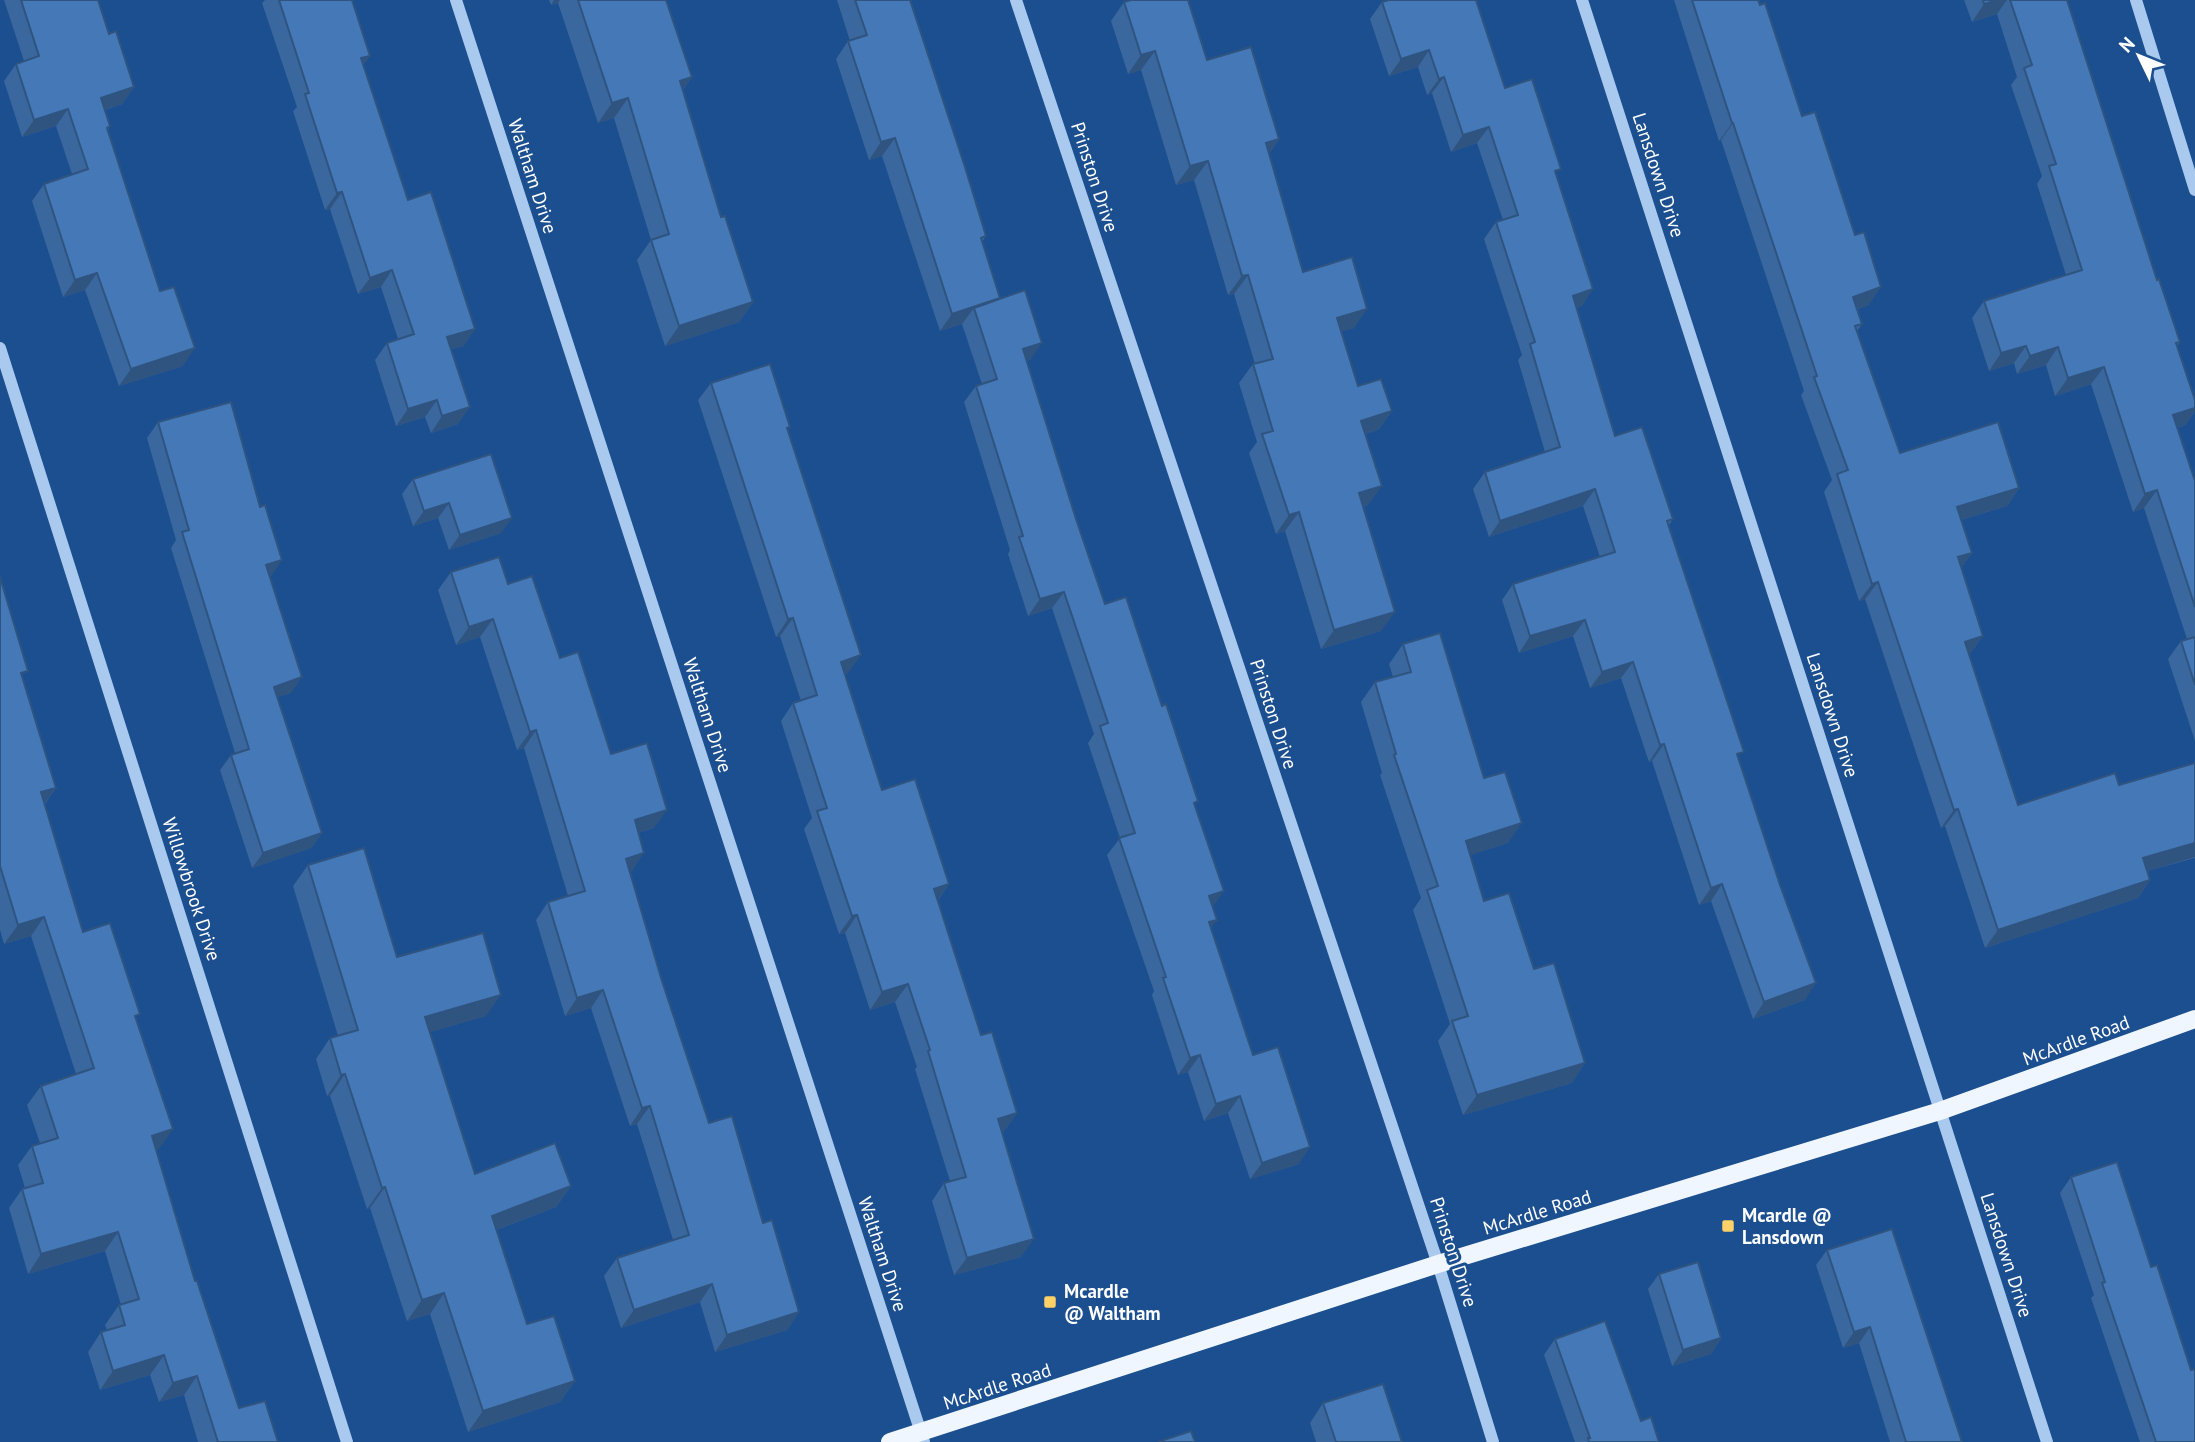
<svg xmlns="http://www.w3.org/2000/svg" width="2195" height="1442" font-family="'PT Sans',sans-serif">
  <rect width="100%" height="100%" fill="#1b4f8f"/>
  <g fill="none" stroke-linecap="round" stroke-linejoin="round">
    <!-- minor -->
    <g stroke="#a9c9ee" stroke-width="12">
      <polyline points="456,0 924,1442"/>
      <polyline points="1016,0 1438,1264 1493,1442"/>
      <polyline points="1582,0 2047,1442"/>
      <polyline points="2136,0 2195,190"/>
      <polyline points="0,348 347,1442"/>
    </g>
    <!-- major -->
    <polyline stroke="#f0f6ff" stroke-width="18" points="890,1442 1438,1264 1940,1111 2195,1019"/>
  </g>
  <!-- wall -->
  <g fill="#3a679d">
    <polygon points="4,0 98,0 109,34 134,87 122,104 105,110 110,126 108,130 183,366 119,386 85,290 63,297 32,201 44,184 72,174 56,126 22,137 4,81 16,64 24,61"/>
    <polygon points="265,0 352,0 370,56 363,65 408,200 464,346 451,349 458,424 431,433 425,417 396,426 375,360 387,343 398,339 381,287 358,294 330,209 325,210 293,111 297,107 262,3"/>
    <polygon points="549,0 666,0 692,77 683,90 721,217 753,302 739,322 665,346 637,260 651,240 614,118 598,123 558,3 551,5"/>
    <polygon points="837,0 910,0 986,236 982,242 1000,298 1031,359 1027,361 1076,519 1105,604 1195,806 1213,907 1211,928 1253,1055 1299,1164 1250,1179 1228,1113 1204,1121 1188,1072 1178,1075 1152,995 1154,991 1107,855 1120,838 1088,743 1094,734 1052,608 1028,616 1008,554 1010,550 964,402 976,386 982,384 962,324 940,331 882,156 869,160 836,59 848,41 850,41"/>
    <polygon points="1674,0 1759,0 1802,116 1869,305 1858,309 1862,324 1857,331 1900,453 2019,488 2007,506 1961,520 1972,553 1961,568 1983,636 1969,655 2018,805 2119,785 2195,763 2195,858 2147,871 2150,880 2138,898 1985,948 1945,826 1941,828 1865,599 1859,601 1824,492 1832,480 1801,395 1804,391 1721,140 1719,141"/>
    <polygon points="1964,0 2067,0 2157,280 2180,342 2177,346 2195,400 2195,411 2185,425 2177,428 2195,481 2195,741 2168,659 2181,641 2187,639 2144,508 2133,512 2091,384 2055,396 2046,365 2017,374 2014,363 1989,371 1972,318 1984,301 2066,275 2037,184 2042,176 2011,85 2017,77 1997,14 1972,22"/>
    <polygon points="1124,2 1207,60 1279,139 1269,154 1303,272 1354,328 1341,331 1358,386 1392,411 1378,430 1365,434 1368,505 1363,507 1381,631 1321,649 1285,531 1276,534 1249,453 1257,442 1239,383 1253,364 1255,364 1234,294 1228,295 1194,180 1176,185 1141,70 1128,74 1111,21"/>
    <polygon points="1382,2 1505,88 1556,175 1582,306 1576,308 1615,436 1673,519 1669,525 1739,759 1805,1000 1753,1019 1711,901 1699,905 1652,761 1649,762 1621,678 1590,688 1573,636 1519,653 1502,600 1513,584 1600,557 1583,506 1489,537 1473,489 1485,472 1545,452 1518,360 1522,355 1484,239 1496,222 1503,220 1477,143 1451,152 1432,93 1427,95 1418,67 1389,76 1370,19"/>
    <polygon points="711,383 788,431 848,673 845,674 882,790 949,884 938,901 981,1035 1017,1113 1004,1131 1002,1132 1021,1257 954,1275 932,1201 944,1183 950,1181 915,1069 917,1067 895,1002 870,1010 845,933 839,934 804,829 812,818 781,721 793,703 801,701 780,636 776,637 698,400"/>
    <polygon points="158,422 272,575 269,576 291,693 277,697 322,833 311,848 252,868 220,770 231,755 235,753 171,548 176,540 147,438"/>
    <polygon points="413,479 501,533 449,550 438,518 413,526 402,494"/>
    <polygon points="451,572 508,584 560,658 611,754 654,828 638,833 632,871 629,872 662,981 709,1123 763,1223 799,1312 787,1330 715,1352 700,1302 621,1328 604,1276 617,1258 673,1240 637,1124 630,1126 591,1008 565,1016 536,920 548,902 568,896 524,748 517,750 480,637 456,645 438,590"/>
    <polygon points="0,577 23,679 56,788 45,804 83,932 137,1019 159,1149 156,1149 195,1281 239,1408 278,1442 198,1442 184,1395 159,1402 150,1375 100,1390 88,1352 101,1332 107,1330 105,1325 119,1305 121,1305 105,1251 28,1274 9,1208 22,1189 25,1188 18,1165 32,1146 40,1143 27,1105 41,1086 76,1074 31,936 4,944 0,930"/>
    <polygon points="1403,644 1484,778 1508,843 1470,855 1484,901 1534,969 1585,1063 1572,1083 1463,1115 1438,1041 1450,1024 1413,910 1421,898 1380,775 1382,773 1361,702 1375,682 1393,677 1389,664"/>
    <polygon points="308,865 397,957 486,1016 430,1032 475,1174 571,1186 556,1207 496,1230 527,1324 575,1381 560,1402 468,1432 430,1314 407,1321 370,1208 367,1209 330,1096 327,1096 316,1059 330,1038 338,1036 293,886"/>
    <polygon points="2071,1177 2195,1442 2140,1442 2091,1298 2094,1295 2060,1193"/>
    <polygon points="1827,1250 1962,1442 1890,1442 1859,1343 1843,1348 1816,1265"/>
    <polygon points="1659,1274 1721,1338 1711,1354 1672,1366 1648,1289"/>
    <polygon points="1555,1339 1641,1421 1659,1442 1575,1442 1544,1355"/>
    <polygon points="1323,1403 1402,1442 1316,1442 1310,1423"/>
  </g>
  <!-- shaded-wall -->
  <g fill="#305480">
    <polygon points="554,0 560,0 558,3 551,5"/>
    <polygon points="1998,0 2007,0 1997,14 1972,22 1984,4"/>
    <polygon points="1429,50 1418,67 1389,76 1401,59"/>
    <polygon points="1155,51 1141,70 1128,74 1141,55"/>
    <polygon points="370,56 358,72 361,58"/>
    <polygon points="692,77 678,97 680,81"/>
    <polygon points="1444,77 1432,93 1427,95 1439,79"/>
    <polygon points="134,87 122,104 89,115 101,98"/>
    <polygon points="628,98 614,118 598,123 612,103"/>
    <polygon points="68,109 56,126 22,137 34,120"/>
    <polygon points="1732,123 1733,123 1721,140 1719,141"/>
    <polygon points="1489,127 1477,143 1451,152 1463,135"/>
    <polygon points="895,138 882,156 869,160 881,142"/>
    <polygon points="1279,139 1266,158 1266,143"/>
    <polygon points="1208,161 1194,180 1176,185 1190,166"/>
    <polygon points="342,192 330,209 325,210 337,193"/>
    <polygon points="392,270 381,287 358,294 370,278"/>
    <polygon points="97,273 85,290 63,297 75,280"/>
    <polygon points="1248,275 1234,294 1228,295 1242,276"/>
    <polygon points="1881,287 1869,305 1841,315 1853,297"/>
    <polygon points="1593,289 1582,306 1561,313 1573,296"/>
    <polygon points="1000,298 974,308 962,324 940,331 952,314"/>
    <polygon points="753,302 739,322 665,346 679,326"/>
    <polygon points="1367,309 1354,328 1324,337 1337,318"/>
    <polygon points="475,329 464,346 436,354 447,337"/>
    <polygon points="1042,343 1031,359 1012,366 1023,349"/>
    <polygon points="2026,346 2014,363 1989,371 2001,353"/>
    <polygon points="2058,347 2046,365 2017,374 2030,356"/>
    <polygon points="195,348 183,366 119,386 131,369"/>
    <polygon points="2104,367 2091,384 2055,396 2068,378"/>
    <polygon points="437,400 425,417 396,426 408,409"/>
    <polygon points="470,407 458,424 431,433 442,416"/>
    <polygon points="2195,408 2195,411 2185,425 2161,433 2173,415"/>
    <polygon points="1392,411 1378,430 1347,440 1361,421"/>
    <polygon points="1382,486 1368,505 1346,512 1359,493"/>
    <polygon points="2019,488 2007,506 1944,525 1957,507"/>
    <polygon points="1595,489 1583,506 1489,537 1500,521"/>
    <polygon points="2157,490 2144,508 2133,512 2145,494"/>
    <polygon points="449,503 438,518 413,526 424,511"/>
    <polygon points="1299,512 1285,531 1276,534 1289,515"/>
    <polygon points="512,518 501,533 449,550 460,535"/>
    <polygon points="1972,553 1959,571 1958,557"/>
    <polygon points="282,560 272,575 255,580 266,565"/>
    <polygon points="1878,582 1865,599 1859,601 1872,584"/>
    <polygon points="1064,592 1052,608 1028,616 1040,599"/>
    <polygon points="1395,612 1381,631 1321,649 1334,630"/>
    <polygon points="793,618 780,636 776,637 788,619"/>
    <polygon points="493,619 480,637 456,645 469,627"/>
    <polygon points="1585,620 1573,636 1519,653 1530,636"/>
    <polygon points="1983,636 1970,654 1952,660 1965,642"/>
    <polygon points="861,655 848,673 828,680 841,662"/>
    <polygon points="1633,662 1621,678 1590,688 1602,672"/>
    <polygon points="302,677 291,693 263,702 274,687"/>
    <polygon points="536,730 524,748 517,750 530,732"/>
    <polygon points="1664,744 1652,761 1649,762 1660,745"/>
    <polygon points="56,788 42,807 41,792"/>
    <polygon points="1958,809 1945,826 1941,828 1954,810"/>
    <polygon points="667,810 654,828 622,838 635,820"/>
    <polygon points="1522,823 1508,843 1452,861 1466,841"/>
    <polygon points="322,833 311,848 252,868 263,853"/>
    <polygon points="2195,843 2195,857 2131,876 2143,858"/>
    <polygon points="644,853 632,871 613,877 626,859"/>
    <polygon points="2150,880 2138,898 1985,948 1998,930"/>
    <polygon points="949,884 937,902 934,889"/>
    <polygon points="1722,884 1711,901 1699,905 1711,888"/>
    <polygon points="1224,891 1212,908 1209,896"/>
    <polygon points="857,915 845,933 839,934 852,916"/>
    <polygon points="44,917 31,936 4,944 18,925"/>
    <polygon points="1217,920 1205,936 1209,922"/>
    <polygon points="1816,983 1805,1000 1753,1019 1764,1002"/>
    <polygon points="908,984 895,1002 870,1010 882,992"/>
    <polygon points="603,990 591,1008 565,1016 577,998"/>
    <polygon points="501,995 486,1016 410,1038 425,1017"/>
    <polygon points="1200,1055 1188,1072 1178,1075 1190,1058"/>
    <polygon points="1585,1063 1572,1083 1463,1115 1477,1095"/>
    <polygon points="345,1074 330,1096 327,1096 341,1075"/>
    <polygon points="1240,1096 1228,1113 1204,1121 1216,1104"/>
    <polygon points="650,1106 637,1124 630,1126 642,1108"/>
    <polygon points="1017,1113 1004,1131 986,1136 998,1119"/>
    <polygon points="173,1129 159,1149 139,1155 152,1136"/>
    <polygon points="1310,1147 1299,1164 1250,1179 1262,1163"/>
    <polygon points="571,1186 556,1207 477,1237 492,1216"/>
    <polygon points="385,1187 370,1208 367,1209 382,1188"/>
    <polygon points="118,1232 105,1251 28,1274 41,1254"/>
    <polygon points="1034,1239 1021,1257 954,1275 967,1258"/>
    <polygon points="712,1284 700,1302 621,1328 634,1310"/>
    <polygon points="444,1293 430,1314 407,1321 422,1300"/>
    <polygon points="799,1312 787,1330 715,1352 727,1335"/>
    <polygon points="1870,1327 1859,1343 1843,1348 1854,1332"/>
    <polygon points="1721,1338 1711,1354 1672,1366 1683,1350"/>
    <polygon points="164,1355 150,1375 100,1390 113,1371"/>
    <polygon points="197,1376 184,1395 159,1402 173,1383"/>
    <polygon points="575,1381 560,1402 468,1432 483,1411"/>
  </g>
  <!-- building -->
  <g fill="#4478b7" stroke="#305480" stroke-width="2">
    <polygon points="21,0 98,0 109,34 116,31 134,87 101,98 110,126 107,128 160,291 174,287 195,348 131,369 97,273 75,280 44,184 88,169 68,109 34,120 16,64 39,56"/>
    <polygon points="279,0 352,0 370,56 361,58 408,200 431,192 475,329 447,337 470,407 442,416 437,400 408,409 387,343 414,334 392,270 370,278 342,192 337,193 305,94 309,93"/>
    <polygon points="578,0 666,0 692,77 680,81 721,217 725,216 753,302 679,326 651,240 669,234 628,98 612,103"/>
    <polygon points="855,0 910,0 965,167 986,236 981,238 1000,298 952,314 895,138 881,142 848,41 867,35"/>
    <polygon points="1131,0 1188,0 1207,60 1251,47 1279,139 1266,143 1303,272 1352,257 1367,309 1337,318 1358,386 1381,379 1392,411 1361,421 1382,486 1359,493 1395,612 1334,630 1299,512 1289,515 1262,434 1273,431 1253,364 1273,359 1248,275 1242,276 1208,161 1190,166 1155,51 1141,55 1124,2"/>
    <polygon points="1389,0 1476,0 1505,88 1532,79 1561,169 1555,171 1593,289 1573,296 1615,436 1642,427 1673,519 1667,521 1744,752 1737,754 1780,885 1816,983 1764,1002 1722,884 1711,888 1664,744 1660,745 1633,662 1602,672 1585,620 1530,636 1513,584 1615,552 1595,489 1500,521 1485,472 1560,447 1530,344 1535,342 1496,222 1518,215 1489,127 1463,135 1444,77 1439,79 1429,50 1401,59 1382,2"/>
    <polygon points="1692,0 1758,0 1760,5 1765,3 1802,116 1815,112 1855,235 1864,232 1881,287 1853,297 1862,324 1855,326 1900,453 1998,422 2019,488 1957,507 1972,553 1958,557 1983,636 1965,642 2018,805 2115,773 2119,785 2195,763 2195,843 2143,858 2150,880 1998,930 1958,809 1954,810 1878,582 1872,584 1837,474 1848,470 1814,377 1817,376 1733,123 1732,123"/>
    <polygon points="1983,0 1998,0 1984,4"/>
    <polygon points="2010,0 2067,0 2157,280 2159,279 2180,342 2176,343 2195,400 2195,408 2173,415 2195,481 2195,607 2157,490 2145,494 2104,367 2068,378 2058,347 2030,356 2026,346 2001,353 1984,301 2082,270 2049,166 2056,164 2024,68 2032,65"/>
    <polygon points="1025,290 1042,343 1023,349 1076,519 1105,604 1126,597 1162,706 1166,704 1198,801 1194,803 1224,891 1209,896 1217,920 1209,922 1253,1055 1278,1047 1310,1147 1262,1163 1240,1096 1216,1104 1200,1055 1190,1058 1163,978 1166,977 1119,838 1135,833 1100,726 1108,723 1064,592 1040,599 1019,537 1023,536 976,386 997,379 974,308"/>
    <polygon points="770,364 790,427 787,428 861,655 841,662 882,790 915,779 949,884 934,889 981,1035 992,1032 1017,1113 998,1119 1034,1239 967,1258 944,1183 966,1177 928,1051 930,1050 908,984 882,992 857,915 852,916 817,811 827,808 793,703 817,695 793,618 788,619 711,383"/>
    <polygon points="231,402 260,507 265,505 282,560 266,565 302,677 274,687 322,833 263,853 231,755 249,749 182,532 189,530 158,422"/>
    <polygon points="491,454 512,518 460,535 449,503 424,511 413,479"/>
    <polygon points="499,557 508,584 532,576 560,658 578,652 611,754 647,743 667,810 635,820 644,853 626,859 662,981 709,1123 732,1116 763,1223 772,1220 799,1312 727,1335 712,1284 634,1310 617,1258 689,1235 650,1106 642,1108 603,990 577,998 548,902 585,891 536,730 530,732 493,619 469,627 451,572"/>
    <polygon points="0,577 28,671 21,673 56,788 41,792 83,932 110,923 140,1014 135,1016 173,1129 152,1136 195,1281 197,1281 239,1408 265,1401 278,1442 218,1442 197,1376 173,1383 164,1355 113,1371 101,1332 125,1325 119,1305 139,1299 118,1232 41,1254 22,1189 43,1183 32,1146 58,1138 41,1086 94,1068 44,917 18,925 0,866"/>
    <polygon points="1440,633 1484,778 1505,772 1522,823 1466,841 1484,901 1509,893 1534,969 1554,963 1585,1063 1477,1095 1452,1021 1468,1016 1427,890 1438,886 1394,755 1396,754 1375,682 1411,672 1403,644"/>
    <polygon points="2195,637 2195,685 2181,641"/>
    <polygon points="364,848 397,957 483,933 501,995 425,1017 475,1174 555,1143 571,1186 492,1216 527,1324 554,1316 575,1381 483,1411 444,1293 422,1300 385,1187 382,1188 345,1074 341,1075 330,1038 358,1030 308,865"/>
    <polygon points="2117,1162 2151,1267 2157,1265 2191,1370 2195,1369 2195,1442 2156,1442 2102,1283 2105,1282 2071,1177"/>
    <polygon points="1892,1229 1962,1442 1906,1442 1870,1327 1854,1332 1827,1250"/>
    <polygon points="1698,1262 1721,1338 1683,1350 1659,1274"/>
    <polygon points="1605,1321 1641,1421 1651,1417 1659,1442 1589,1442 1588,1438 1590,1438 1555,1339"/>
    <polygon points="1383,1384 1402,1442 1336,1442 1323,1403"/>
    <polygon points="1191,1431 1195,1442 1158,1442"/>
  </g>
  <!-- markers -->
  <g fill="#ffd166" stroke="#1b4f8f" stroke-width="2.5">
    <rect x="1721" y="1219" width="14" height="14" rx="3.5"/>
    <rect x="1043" y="1295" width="14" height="14" rx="3.5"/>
  </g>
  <g text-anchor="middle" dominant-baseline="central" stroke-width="6" stroke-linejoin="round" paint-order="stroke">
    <!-- street labels -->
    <g font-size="19" fill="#fff" stroke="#1b4f8f">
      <text transform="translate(1659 175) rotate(72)">Lansdown Drive</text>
      <text transform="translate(533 176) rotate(72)">Waltham Drive</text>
      <text transform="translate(1095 177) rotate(72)">Prinston Drive</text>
      <text transform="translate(1274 714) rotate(72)">Prinston Drive</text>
      <text transform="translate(708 715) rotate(72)">Waltham Drive</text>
      <text transform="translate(1833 715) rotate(72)">Lansdown Drive</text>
      <text transform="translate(192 889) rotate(72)">Willowbrook Drive</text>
      <text transform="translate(2076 1040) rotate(-20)">McArdle Road</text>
      <text transform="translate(1537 1212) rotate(-17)">McArdle Road</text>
      <text transform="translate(1454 1252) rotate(72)">Prinston Drive</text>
      <text transform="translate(883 1254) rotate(72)">Waltham Drive</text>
      <text transform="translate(2007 1255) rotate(72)">Lansdown Drive</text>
      <text transform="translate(997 1386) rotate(-18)">McArdle Road</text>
    </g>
    <!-- poi labels -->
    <g font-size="19" font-weight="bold" fill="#fff" stroke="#1b4f8f" text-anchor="start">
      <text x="1742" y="1215">Mcardle @<tspan x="1742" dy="22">Lansdown</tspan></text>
      <text x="1064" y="1291">Mcardle<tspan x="1064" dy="22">@ Waltham</tspan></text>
    </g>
  </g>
  <!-- north arrow -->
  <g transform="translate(2139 56) rotate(313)" stroke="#1b4f8f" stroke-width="5" paint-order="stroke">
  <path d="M0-5L12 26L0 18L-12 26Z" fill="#ffffff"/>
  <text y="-10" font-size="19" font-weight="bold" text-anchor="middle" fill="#ffffff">N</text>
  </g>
</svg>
